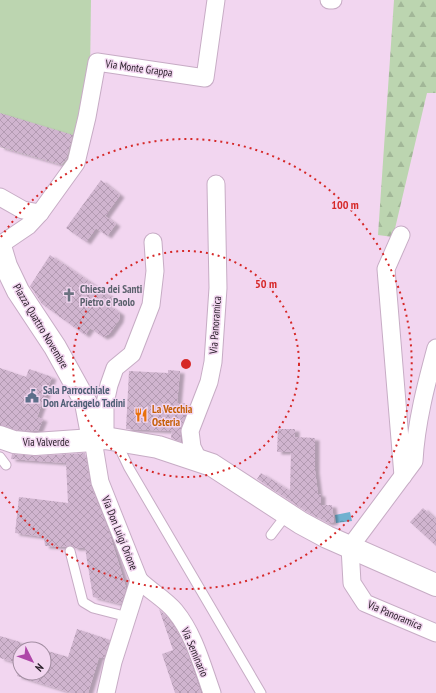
<svg xmlns="http://www.w3.org/2000/svg" width="436" height="693" font-family="'PT Sans Narrow',sans-serif">
  <defs>
    <pattern id="forest-firs" width="22" height="20" patternUnits="userSpaceOnUse"><rect width="22" height="20" fill="#bcd5b0"/><path d="M5 1l3.5 6h-7zM16 11l3.5 6h-7z" fill="#a2b798"/></pattern>
    <pattern id="water-ripples" width="26" height="14" patternUnits="userSpaceOnUse"><rect width="26" height="14" fill="#70b1d0"/><path d="M2 4q2-2 4 0t4 0M15 11q2-2 4 0t4 0" fill="none" stroke="#5c90a9"/></pattern>
    <pattern id="building-cross-hatch" width="8" height="8" patternUnits="userSpaceOnUse"><rect width="8" height="8" fill="#d0b5cf"/><path d="M0 0l8 8M0 8l8-8" fill="none" stroke="#b39bb2"/></pattern>
    <filter id="shadow"><feDropShadow dx="4.5" dy="2.5" stdDeviation="1" flood-color="#0004"/></filter>
  </defs>
  <rect width="100%" height="100%" fill="#f2d6f0"/>
  <!-- green -->
  <polygon fill="#bcd5b0" points="0,0 91,0 90,76 66,166 0,147"/>
  <!-- forest -->
  <polygon fill="url(#forest-firs)" points="394,0 436,0 436,93 427,93 393,237 378,235"/>
  <!-- water -->
  <polygon fill="url(#water-ripples)" points="350,512 352,521 336,523 335,515"/>
  <!-- building -->
  <g fill="url(#building-cross-hatch)" filter="url(#shadow)">
    <polygon points="0,113 73,135 67,159 62,165 0,147"/>
    <polygon points="101,180 120,195 105,216 116,224 107,236 96,228 86,242 66,228"/>
    <polygon points="50,255 112,297 107,304 120,313 119,320 109,334 103,337 90,328 85,335 42,304 30,286"/>
    <polygon points="0,368 26,377 29,369 52,377 37,417 43,419 38,431 17,430 0,425"/>
    <polygon points="168,370 180,371 177,403 185,403 185,417 180,432 181,442 171,438 172,431 126,429 129,371 168,373"/>
    <polygon points="278,429 295,429 295,437 315,438 315,471 318,494 321,494 321,505 332,505 334,522 328,523 307,512 257,479 261,473 290,491 291,452 277,452"/>
    <polygon points="85,453 91,486 109,532 126,588 121,604 93,597 85,548 75,548 71,545 65,547 45,546 44,537 15,533 19,497 68,503 66,463 11,459 12,454 36,456"/>
    <polygon points="423,508 436,520 436,546 410,522"/>
    <polygon points="159,609 167,617 179,634 188,654 201,693 175,693 162,654 173,650"/>
    <polygon points="77,629 110,640 104,658 99,657 88,693 72,693 17,676 18,673 44,673 44,650 68,657"/>
    <polygon points="0,636 20,642 20,664 0,658"/>
  </g>
  <g fill="none" stroke-linecap="round" stroke-linejoin="round">
    <!-- lane casing -->
    <g stroke="#c7acc5" stroke-width="11">
      <g id="lane">
        <polyline points="116,441 129,468 261,693"/>
        <polyline points="0,457 6,465"/>
        <polyline points="271,535 287,514"/>
        <polyline points="70,551 83,602 93,608 128,617"/>
      </g>
    </g>
    <!-- street casing -->
    <g stroke="#c7acc5" stroke-width="19">
      <g id="street">
        <polyline points="329,0 333,0"/>
        <polyline points="0,197 23,210 40,213"/>
        <polyline points="401,235 386,269 403,476"/>
        <polyline points="0,245 28,226 40,213 76,163 87,117 97,62 205,78 216,0"/>
        <path d="M436 348C426 385 416 423 414 461L350 547 352 583 365 603 436 633"/>
        <polyline points="105,438 105,403 109,385 115,368 132,354 151,305 155,271 153,242"/>
        <polyline points="93,440 100,482 139,580 113,662 106,693"/>
        <polyline points="199,461 192,447 190,431 209,382 213,362 218,288 216,184"/>
        <path d="M139 580C150 591 165 599 175 611 194 634 202 665 212 693"/>
      </g>
    </g>
    <!-- secondary casing -->
    <g stroke="#c7acc5" stroke-width="24">
      <g id="secondary">
        <polyline points="0,246 6,266 18,291 55,347 86,403 93,440"/>
        <polyline points="0,437 14,442 35,444 93,440 105,438 158,447 212,465 301,523 327,537 436,585"/>
      </g>
    </g>
    <!-- lane -->
    <use href="#lane" stroke="#fff" stroke-width="9"/>
    <!-- street -->
    <use href="#street" stroke="#fff" stroke-width="17"/>
    <!-- secondary -->
    <use href="#secondary" stroke="#fff" stroke-width="22"/>
  </g>
  <!-- distance rings -->
  <g fill="none" stroke="#d62828" stroke-width="2" stroke-dasharray="2 4">
    <circle cx="186" cy="364" r="113"/>
    <path d="M1 237A225 225 0 1 1 1 491"/>
  </g>
  <!-- icons -->
  <defs>
    <g id="church-bare" transform="scale(1.08)"><path d="M-1.2-6h2.4v3.5h3.3v2.4h-3.3V6h-2.4V-.1h-3.3v-2.4h3.3Z" fill="#6b7280" stroke="#f2d6f0" stroke-width="2.5" paint-order="stroke"/></g>
    <g id="civic-bare" transform="scale(1.08)"><path d="M-.6-6.5H3V-4.5H.6V-3L4-1V1h2V6H-6V1h2V-1L-.6-3ZM-1.2 2.5V6h2.4V2.5Z" fill="#5c6f8a" stroke="#f2d6f0" stroke-width="2.5" paint-order="stroke"/></g>
    <g id="restaurant-bare" transform="scale(1.08)"><path d="M-5-6h1v4h1v-4h1v4h1v-4h1v5L-1.5 .5V6h-2V.5L-5-1ZM5-6V6H3V1.5H1.5Q1.5-4 5-6Z" fill="#e8710a" stroke="#f2d6f0" stroke-width="2.5" paint-order="stroke"/></g>
  </defs>
  <g fill-rule="evenodd">
    <use href="#church-bare" x="69" y="295"/>
    <use href="#civic-bare" x="32" y="396"/>
    <use href="#restaurant-bare" x="141" y="415"/>
  </g>
  <g text-anchor="middle" dominant-baseline="central" stroke-width="3" stroke-linejoin="round" paint-order="stroke">
    <!-- street labels -->
    <g font-size="11" fill="#2a202a" stroke="#f2d6f0">
      <text transform="translate(139 68) rotate(8)">Via Monte Grappa</text>
      <text transform="translate(215 325) rotate(-86)">Via Panoramica</text>
      <text transform="translate(41 326) rotate(59)">Piazza Quattro Novembre</text>
      <text x="46" y="442">Via Valverde</text>
      <text transform="translate(120 533) rotate(68)">Via Don Luigi Orione</text>
      <text transform="translate(395 615) rotate(23)">Via Panoramica</text>
      <text transform="translate(195 652) rotate(67)">Via Seminario</text>
    </g>
    <!-- worship labels -->
    <g font-size="11" font-weight="bold" fill="#5b616d" stroke="#f2d6f0" text-anchor="start">
      <text x="80" y="289">Chiesa dei Santi<tspan x="80" dy="13">Pietro e Paolo</tspan></text>
    </g>
    <!-- service labels -->
    <g font-size="11" font-weight="bold" fill="#4e5e75" stroke="#f2d6f0" text-anchor="start">
      <text x="43" y="390">Sala Parrocchiale<tspan x="43" dy="13">Don Arcangelo Tadini</tspan></text>
    </g>
    <!-- food labels -->
    <g font-size="11" font-weight="bold" fill="#c56008" stroke="#f2d6f0" text-anchor="start">
      <text x="152" y="409">La Vecchia<tspan x="152" dy="13">Osteria</tspan></text>
    </g>
  </g>
  <circle cx="186" cy="364" r="6" fill="#d62828" stroke="#f2d6f0" stroke-width="2"/>
  <g font-size="12" text-anchor="middle" font-weight="bold" fill="#d62828" stroke="#f2d6f0" stroke-width="3" stroke-linejoin="round" paint-order="stroke">
    <text x="345" y="209">100 m</text>
    <text x="266" y="288">50 m</text>
  </g>
  <!-- north arrow -->
  <g transform="translate(32 661) rotate(132)"><circle r="19" fill="#f2d6f0" stroke="#a28da1"/>
  <path d="M0-3L7 15L0 10L-7 15Z" fill="#ae46a8"/>
  <text y="-6" font-size="11" font-weight="bold" text-anchor="middle" fill="#2a202a">N</text>
  </g>
</svg>
